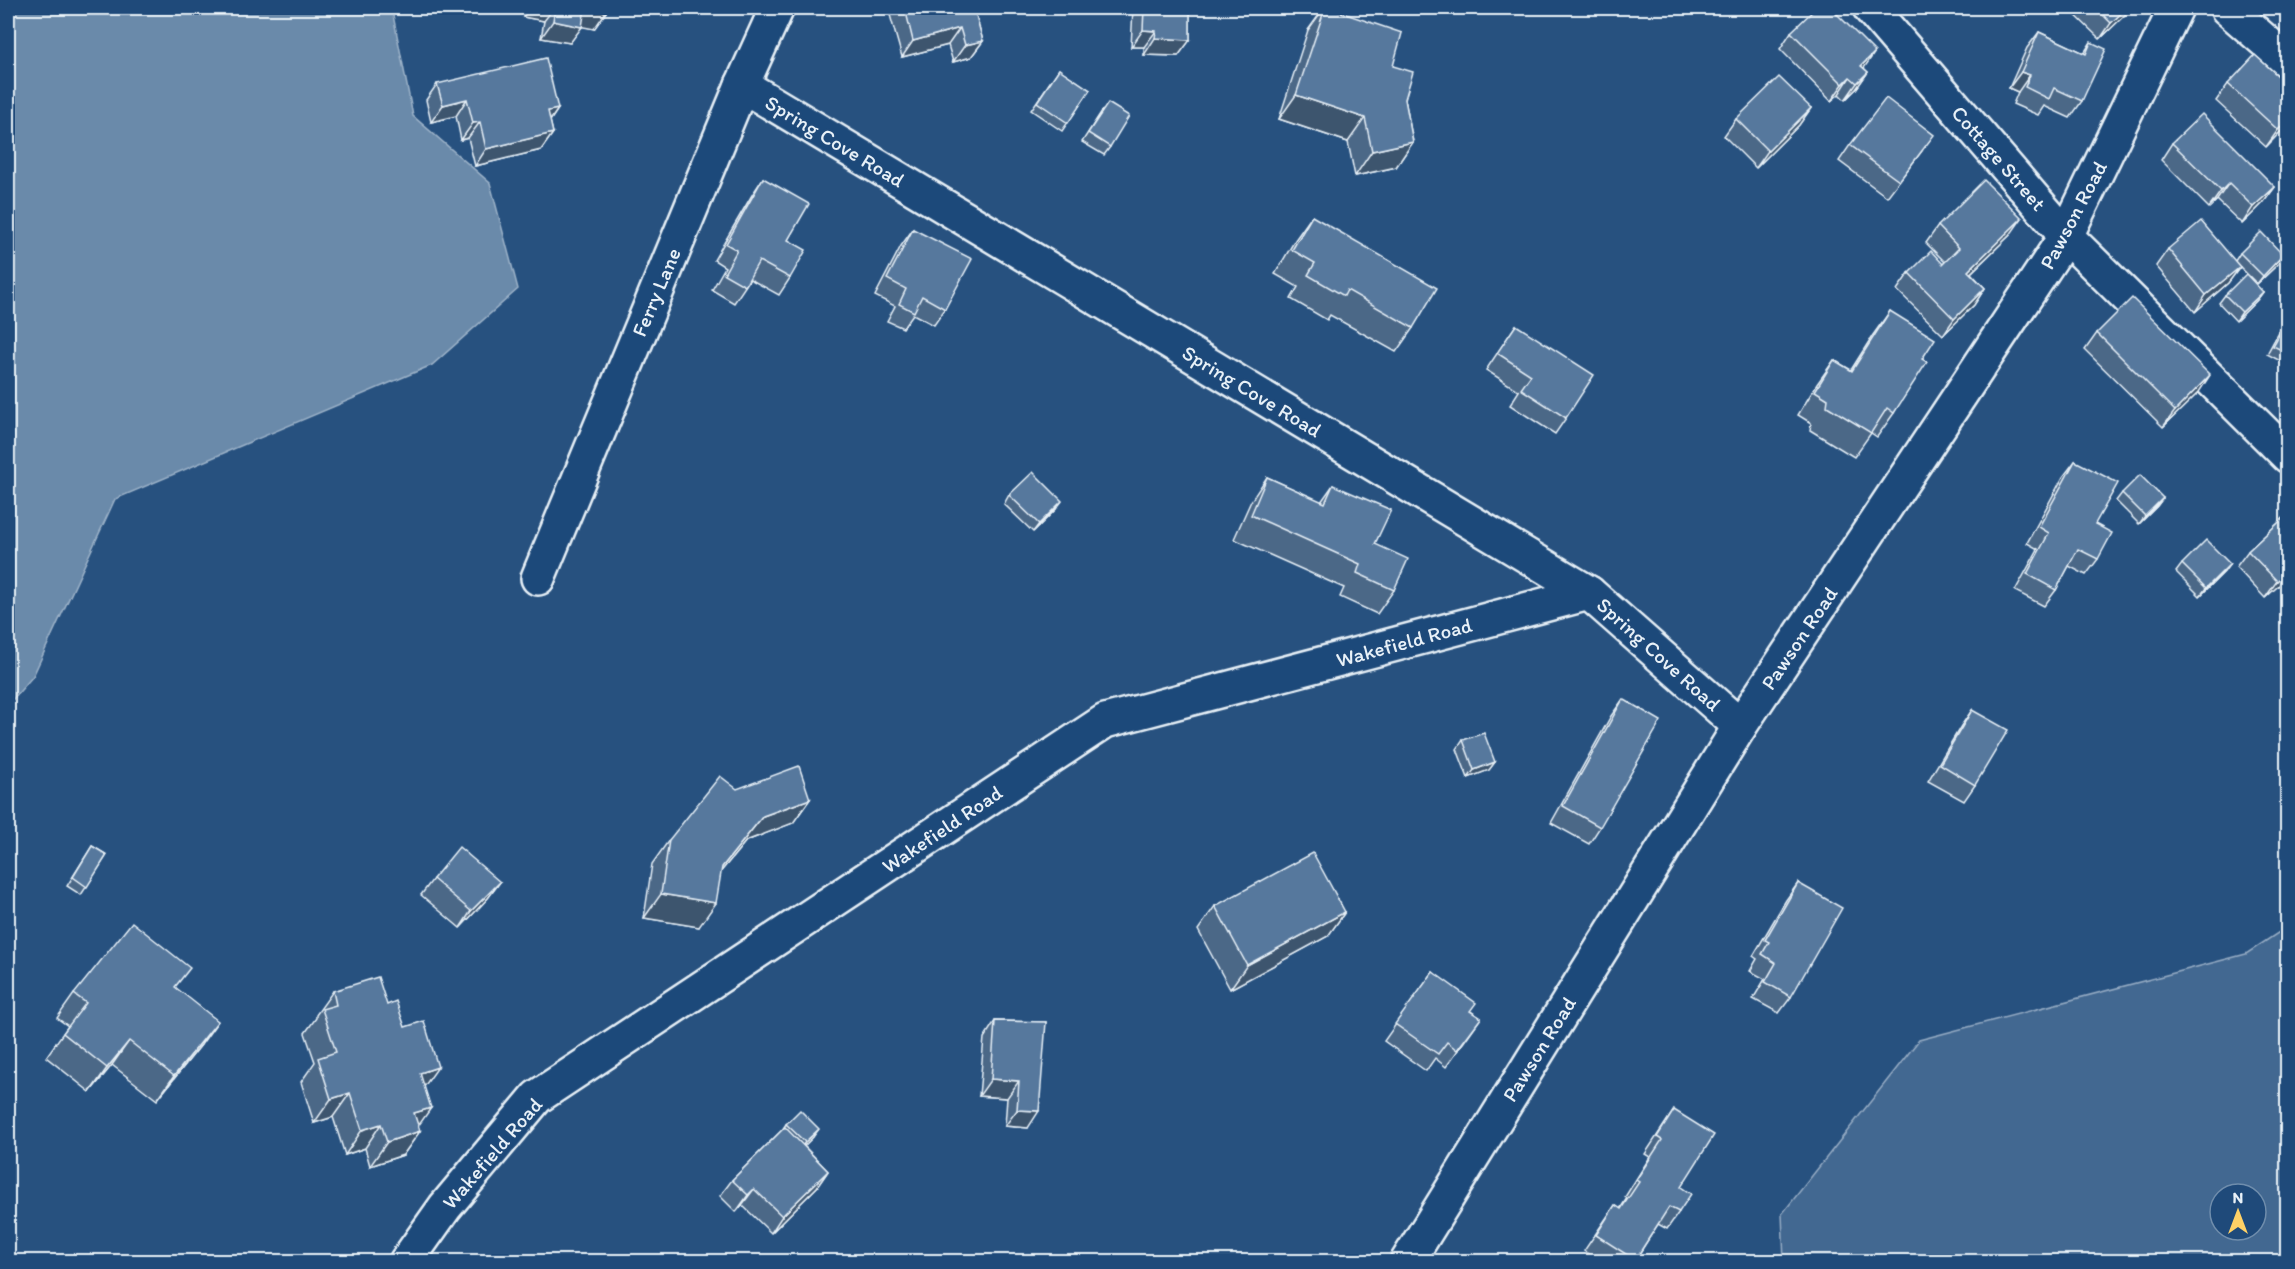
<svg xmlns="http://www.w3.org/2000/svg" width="2295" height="1269" font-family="Itim,sans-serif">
  <rect width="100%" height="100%" fill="#27517f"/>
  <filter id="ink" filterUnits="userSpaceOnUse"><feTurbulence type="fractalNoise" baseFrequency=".0167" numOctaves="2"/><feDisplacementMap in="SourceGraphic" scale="12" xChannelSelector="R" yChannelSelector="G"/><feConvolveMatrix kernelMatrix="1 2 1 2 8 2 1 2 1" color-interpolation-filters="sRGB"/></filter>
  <g filter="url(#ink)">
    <!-- green -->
    <path fill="#436891" stroke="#96acc4" stroke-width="1.5" fill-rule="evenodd" d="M2287 927V1261H1784L1782 1214 1919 1040 2246 954ZM2220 1194H2256V1230H2220Z"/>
    <!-- water -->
    <polygon fill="#6b8aaa" stroke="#9db3c9" stroke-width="1.5" points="8,8 396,8 393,15 413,116 490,183 518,289 432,365 115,499 33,676 8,705"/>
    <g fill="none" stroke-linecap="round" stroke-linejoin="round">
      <!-- minor casing -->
      <g stroke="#e8f1f8" stroke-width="38">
        <g id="minor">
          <polyline points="1870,8 2066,236 2288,456"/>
          <polyline points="2227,8 2288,61"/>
          <polyline points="742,85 1589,593 1740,726"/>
          <polyline points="538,578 742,85 777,8"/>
          <polyline points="406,1262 445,1207 537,1097 1105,721 1589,593"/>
          <polyline points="1407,1262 1740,726 2066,236 2176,8"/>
        </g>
      </g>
      <!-- minor -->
      <use href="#minor" stroke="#1f4a7a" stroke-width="33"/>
    </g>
    <!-- wall -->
    <g fill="#4b6787" stroke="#e8f1f8" stroke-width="1.5">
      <polygon points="525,8 607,8 606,12 594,29 582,26 570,43 541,38 544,21 523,17"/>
      <polygon points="888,8 974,8 983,41 971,57 953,62 948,45 902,57"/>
      <polygon points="1133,8 1190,8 1190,40 1178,56 1144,55 1144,47 1131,47"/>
      <polygon points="1324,8 1393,66 1405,99 1413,142 1396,167 1355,176 1348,142 1279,119 1308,30"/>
      <polygon points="2068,8 2132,8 2100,39"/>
      <polygon points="1791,32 1864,68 1868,72 1856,89 1845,100 1839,94 1831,101 1780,49"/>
      <polygon points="2039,32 2084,53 2091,42 2082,101 2070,118 2044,106 2038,115 2013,104 2018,92 2009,88 2027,48"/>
      <polygon points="1059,69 1090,90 1062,131 1031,110"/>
      <polygon points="437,84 558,109 550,121 553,133 541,150 475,166 468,138 461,140 456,116 431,122 426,100"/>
      <polygon points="2228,84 2288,85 2288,124 2266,147 2216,101"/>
      <polygon points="1811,108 1799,125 1756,168 1724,136 1736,119"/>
      <polygon points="1102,111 1110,147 1104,155 1082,142"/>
      <polygon points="2172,143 2275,187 2263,203 2242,224 2217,200 2209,208 2161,160"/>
      <polygon points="1850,145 1922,151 1887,197 1839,161"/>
      <polygon points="763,178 788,240 790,278 779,295 750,279 734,303 712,290 725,267 714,260 752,195"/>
      <polygon points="1312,216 1413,328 1396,352 1330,315 1327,320 1291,299 1298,287 1275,274 1295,240"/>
      <polygon points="1938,226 2010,235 1971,273 1985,288 1974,305 1943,335 1897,290 1909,273 1943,264 1945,262 1926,243"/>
      <polygon points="913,229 945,309 934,325 913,314 903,328 887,321 895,306 875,296 901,246"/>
      <polygon points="2168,249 2235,261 2240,253 2283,255 2278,264 2257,284 2240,267 2228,283 2195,312 2156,266"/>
      <polygon points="2263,292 2257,300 2236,321 2219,303 2225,295"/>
      <polygon points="1890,311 1922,359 1894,413 1877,437 1871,433 1854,457 1810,430 1811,423 1798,415 1817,384 1834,360 1851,370 1873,335"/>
      <polygon points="2288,318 2288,365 2267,354 2282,326"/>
      <polygon points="1516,325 1566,418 1555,434 1510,405 1519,391 1486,370"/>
      <polygon points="2097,333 2199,392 2163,427 2085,350"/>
      <polygon points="2075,461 2095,524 2098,559 2086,575 2069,566 2056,590 2044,606 2015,591 2038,549 2027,543 2063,477"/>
      <polygon points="1267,477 1321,502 1333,485 1375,544 1394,590 1377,614 1340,597 1344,588 1234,539 1251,501"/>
      <polygon points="2122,493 2163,498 2157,506 2139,524 2116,501"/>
      <polygon points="1009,495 1056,509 1033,532 1004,504"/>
      <polygon points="2288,514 2288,577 2265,598 2236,567 2248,551"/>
      <polygon points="2182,564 2224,572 2200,596 2176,572"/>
      <polygon points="1623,699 1600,827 1589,844 1551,823 1611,716"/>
      <polygon points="1972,710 1975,785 1964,801 1928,781 1961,726"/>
      <polygon points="1463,740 1495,762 1489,770 1468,778 1457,749"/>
      <polygon points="737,789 810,799 793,823 746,841 721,871 699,927 644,918 652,864 669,840"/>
      <polygon points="92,846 107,855 81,895 67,886"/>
      <polygon points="433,879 500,882 488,898 460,928 421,895"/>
      <polygon points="1798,883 1791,997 1779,1013 1753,999 1765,979 1750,971 1757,959 1753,956 1786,900"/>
      <polygon points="1215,906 1345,912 1328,936 1230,989 1198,930"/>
      <polygon points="1433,972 1470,1011 1481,1018 1446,1067 1435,1058 1426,1071 1384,1041"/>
      <polygon points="176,988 201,1045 157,1100 112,1065 90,1092 46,1057 68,1026 57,1018 74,994"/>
      <polygon points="333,991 387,1005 424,1087 418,1126 420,1131 403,1155 370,1166 365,1148 345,1155 333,1117 314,1123 301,1082 315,1062 305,1033 316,1018 316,1015"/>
      <polygon points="995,1021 1046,1022 1028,1128 1005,1126 1007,1098 979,1096 984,1038"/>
      <polygon points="1674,1110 1681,1187 1679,1212 1667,1229 1658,1224 1634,1262 1600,1262 1584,1251 1615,1205 1620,1209 1627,1198 1625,1197 1650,1157 1645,1154"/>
      <polygon points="786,1124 813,1137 804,1146 828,1171 817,1187 771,1233 742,1205 736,1212 720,1196 732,1180 782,1130"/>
    </g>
    <!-- shaded-wall -->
    <g fill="#3d546e" stroke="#e8f1f8" stroke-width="1.5">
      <polygon points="530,8 554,8 544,21 523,17"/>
      <polygon points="585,8 606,12 594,29 573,25"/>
      <polygon points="2127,8 2132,8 2100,39 2111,23"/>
      <polygon points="553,21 582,27 570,43 541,38"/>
      <polygon points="960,28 948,45 902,57 913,41"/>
      <polygon points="1143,30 1156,31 1144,47 1131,47"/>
      <polygon points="1155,38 1190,40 1178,56 1144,55"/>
      <polygon points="983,41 971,57 953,62 965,45"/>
      <polygon points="1875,52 1864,68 1861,66"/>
      <polygon points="1868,72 1856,89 1845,100 1857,83"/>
      <polygon points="2021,72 2030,75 2018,92 2009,88"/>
      <polygon points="1850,77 1839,94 1831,101 1843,84"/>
      <polygon points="1296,95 1365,118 1348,142 1279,119"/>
      <polygon points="467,99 456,116 431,122 443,105"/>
      <polygon points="1811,108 1799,125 1756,168 1768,151"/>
      <polygon points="558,109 547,125 548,111"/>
      <polygon points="2288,120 2288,124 2266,147 2278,130"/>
      <polygon points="480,122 468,138 461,140 473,123"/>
      <polygon points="553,133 541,150 475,166 486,149"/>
      <polygon points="1413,142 1396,167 1355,176 1372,151"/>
      <polygon points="2229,183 2217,200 2209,208 2221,191"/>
      <polygon points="2275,187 2263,203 2242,224 2253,207"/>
      <polygon points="2022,218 2010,235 1956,287 1968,271"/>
      <polygon points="2283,255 2278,264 2257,284 2263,276"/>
      <polygon points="2240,267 2228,283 2195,312 2206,295"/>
      <polygon points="1985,288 1974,305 1943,335 1954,319"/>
      <polygon points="2263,292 2257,300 2236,321 2242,312"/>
      <polygon points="2210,375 2199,392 2163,427 2175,411"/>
      <polygon points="2163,498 2157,506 2139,524 2145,516"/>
      <polygon points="1062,501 1056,509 1033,532 1039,524"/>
      <polygon points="2230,564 2224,572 2200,596 2206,588"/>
      <polygon points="2288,571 2288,577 2265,598 2277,581"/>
      <polygon points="1495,762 1489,770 1468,778 1474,770"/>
      <polygon points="810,799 793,823 746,841 705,891 722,867 763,816"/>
      <polygon points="500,882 488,898 460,928 471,911"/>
      <polygon points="661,894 716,903 699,927 644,918"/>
      <polygon points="1345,912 1328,936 1230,989 1247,965"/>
      <polygon points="218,1021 201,1045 157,1100 174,1076"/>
      <polygon points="129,1041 112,1065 90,1092 107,1068"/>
      <polygon points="438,1067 421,1091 420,1073"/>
      <polygon points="991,1079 1019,1081 1007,1098 979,1096"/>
      <polygon points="350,1093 333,1117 314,1123 331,1099"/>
      <polygon points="431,1108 414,1132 414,1113"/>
      <polygon points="1017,1110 1039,1111 1028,1128 1005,1126"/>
      <polygon points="381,1124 365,1148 345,1155 362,1130"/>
      <polygon points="819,1129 813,1137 799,1151 805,1142"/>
      <polygon points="420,1131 403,1155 370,1166 387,1142"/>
      <polygon points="828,1171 817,1187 771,1233 782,1216"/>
      <polygon points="754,1189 742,1205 736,1212 748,1195"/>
    </g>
    <!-- building -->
    <g fill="#57789d" stroke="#e8f1f8" stroke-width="1.5">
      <polygon points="555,8 607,8 606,12 585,8 582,27 553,21"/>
      <polygon points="905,8 974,8 983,41 965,45 960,28 913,41"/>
      <polygon points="1144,8 1190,8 1190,40 1155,38 1156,31 1143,30"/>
      <polygon points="1325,8 1328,8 1402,33 1393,66 1413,72 1405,99 1413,142 1372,151 1365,118 1296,95"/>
      <polygon points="1816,8 1831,8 1875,52 1861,66 1868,72 1857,83 1850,77 1843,84 1791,32"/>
      <polygon points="2096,8 2127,8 2111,23"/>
      <polygon points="2039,32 2086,54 2091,42 2106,49 2082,101 2054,88 2049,99 2025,87 2030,75 2021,72"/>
      <polygon points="2255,55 2288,85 2288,120 2278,130 2228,84"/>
      <polygon points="546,58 558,109 548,111 553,133 486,149 480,122 473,123 467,99 443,105 437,84"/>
      <polygon points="1059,69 1090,90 1068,123 1037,102"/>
      <polygon points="1779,77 1811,108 1768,151 1736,119"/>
      <polygon points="1886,98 1934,135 1899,181 1850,145"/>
      <polygon points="1108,103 1129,116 1110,147 1088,133"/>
      <polygon points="2202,114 2275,187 2253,207 2229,183 2221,191 2172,143"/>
      <polygon points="763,178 809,204 788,240 806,250 790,278 759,261 745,286 724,274 737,250 726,244"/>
      <polygon points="1984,180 2022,218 1968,271 1985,288 1954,319 1909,273 1931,251 1943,264 1959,248 1938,226"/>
      <polygon points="1312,216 1437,288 1413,328 1347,290 1344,296 1308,275 1315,263 1292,250"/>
      <polygon points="2201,221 2240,267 2206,295 2168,249"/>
      <polygon points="913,229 972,259 945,309 922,296 914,312 899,304 906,289 887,279"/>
      <polygon points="2261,232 2283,255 2263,276 2240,253"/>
      <polygon points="2246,274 2263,292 2242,312 2225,295"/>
      <polygon points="2132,298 2210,375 2175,411 2097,333"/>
      <polygon points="1890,311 1935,339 1922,359 1927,362 1894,413 1887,408 1871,433 1827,406 1828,399 1815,391 1834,360 1852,371"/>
      <polygon points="2288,319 2288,353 2273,346"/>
      <polygon points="1516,325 1594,375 1566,418 1521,389 1531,375 1497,353"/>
      <polygon points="2075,461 2118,483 2095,524 2112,533 2098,559 2078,549 2056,590 2027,574 2049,533 2039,527"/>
      <polygon points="1033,472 1062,501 1039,524 1009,495"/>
      <polygon points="2140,475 2163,498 2145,516 2122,493"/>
      <polygon points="1267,477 1325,503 1333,485 1391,510 1375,544 1408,559 1394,590 1357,573 1360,564 1251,515"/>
      <polygon points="2288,514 2288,571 2277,581 2248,551"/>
      <polygon points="2206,540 2230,564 2206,588 2182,564"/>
      <polygon points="1623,699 1661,721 1600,827 1563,806"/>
      <polygon points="1972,710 2008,730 1975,785 1940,764"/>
      <polygon points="1484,733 1495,762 1474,770 1463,740"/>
      <polygon points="799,766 810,799 763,816 722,867 716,903 661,894 669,840 720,776 737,789"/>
      <polygon points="92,846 107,855 87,887 73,877"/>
      <polygon points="459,847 500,882 471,911 433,879"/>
      <polygon points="1313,853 1345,912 1247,965 1215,906"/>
      <polygon points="1798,883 1842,908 1791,997 1765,982 1776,963 1762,954 1769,942 1765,940"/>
      <polygon points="132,922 190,968 175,987 218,1021 174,1076 129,1041 107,1068 63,1033 86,1003 74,994"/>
      <polygon points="1433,972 1476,1003 1470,1011 1481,1018 1457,1050 1447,1042 1438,1054 1395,1024"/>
      <polygon points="378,977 387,1005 396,1001 405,1027 424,1021 438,1067 420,1073 431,1108 414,1113 420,1131 387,1142 381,1124 362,1130 350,1093 331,1099 318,1058 336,1052 322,1009 336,1005 333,991"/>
      <polygon points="995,1021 1046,1022 1039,1111 1017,1110 1019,1081 991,1079"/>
      <polygon points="800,1110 819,1129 805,1142 786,1124"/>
      <polygon points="1674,1110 1714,1135 1681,1187 1691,1194 1679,1212 1669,1207 1635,1260 1596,1235 1615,1205 1621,1209 1639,1182 1636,1180 1662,1140 1657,1137"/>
      <polygon points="785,1127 828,1171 782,1216 754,1189 748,1195 732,1180"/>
    </g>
  </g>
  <g text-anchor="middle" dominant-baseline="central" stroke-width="4.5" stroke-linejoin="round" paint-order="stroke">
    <!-- street labels -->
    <g font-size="21" fill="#e8f1f8" stroke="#1f4a7a">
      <text transform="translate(835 141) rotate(31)">Spring Cove Road</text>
      <text transform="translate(1999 158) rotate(49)">Cottage Street</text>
      <text transform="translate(2073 215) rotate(-62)">Pawson Road</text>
      <text transform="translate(656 292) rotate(-67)">Ferry Lane</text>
      <text transform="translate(1252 391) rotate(31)">Spring Cove Road</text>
      <text transform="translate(1799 638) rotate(-56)">Pawson Road</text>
      <text transform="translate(1404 642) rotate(-15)">Wakefield Road</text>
      <text transform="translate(1659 654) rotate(42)">Spring Cove Road</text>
      <text transform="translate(942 829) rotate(-34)">Wakefield Road</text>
      <text transform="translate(1539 1049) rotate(-58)">Pawson Road</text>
      <text transform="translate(492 1153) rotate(-49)">Wakefield Road</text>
    </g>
  </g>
  <!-- margin -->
  <rect width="2295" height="1269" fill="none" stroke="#1f4a7a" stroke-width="30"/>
  <rect x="15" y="15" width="2265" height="1239" fill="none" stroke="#e8f1f8" stroke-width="2" filter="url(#ink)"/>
  <!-- north arrow -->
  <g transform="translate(2238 1212)"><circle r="28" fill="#1f4a7a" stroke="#6f8dac" stroke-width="1.5"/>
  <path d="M0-4.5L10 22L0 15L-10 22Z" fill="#ffd166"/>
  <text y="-9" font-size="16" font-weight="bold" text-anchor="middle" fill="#e8f1f8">N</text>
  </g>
</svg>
